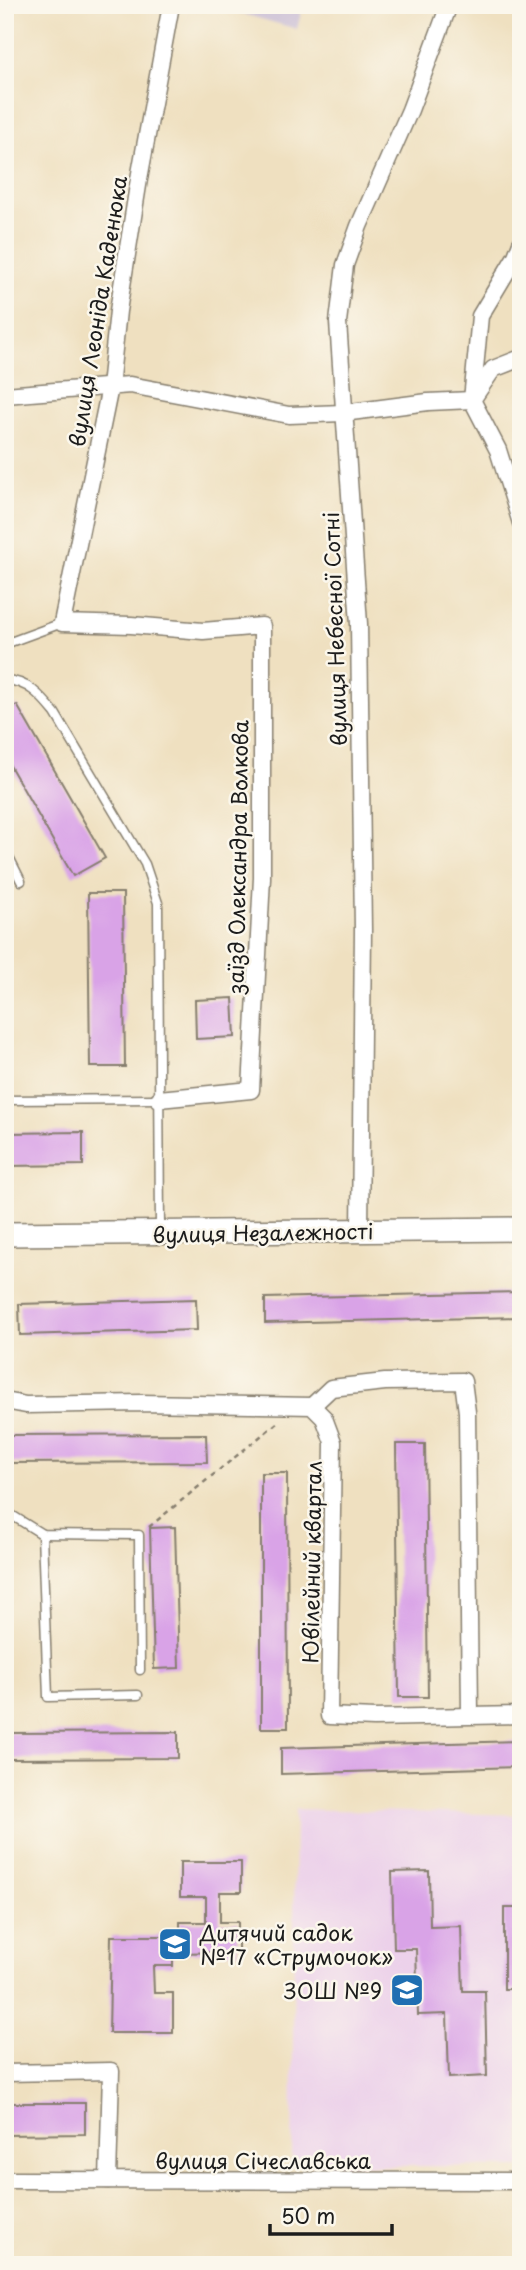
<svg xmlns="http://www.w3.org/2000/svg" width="526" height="2270" font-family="'Playpen Sans',sans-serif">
  <rect width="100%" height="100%" fill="#fbf7ec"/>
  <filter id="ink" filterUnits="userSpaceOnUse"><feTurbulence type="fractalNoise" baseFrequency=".0143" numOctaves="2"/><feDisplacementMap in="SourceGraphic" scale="14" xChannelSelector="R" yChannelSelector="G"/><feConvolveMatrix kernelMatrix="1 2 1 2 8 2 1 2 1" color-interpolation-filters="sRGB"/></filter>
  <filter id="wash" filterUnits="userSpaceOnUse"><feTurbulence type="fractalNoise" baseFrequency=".00686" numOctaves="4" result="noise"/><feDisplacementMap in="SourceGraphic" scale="28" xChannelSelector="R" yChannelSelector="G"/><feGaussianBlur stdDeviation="1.57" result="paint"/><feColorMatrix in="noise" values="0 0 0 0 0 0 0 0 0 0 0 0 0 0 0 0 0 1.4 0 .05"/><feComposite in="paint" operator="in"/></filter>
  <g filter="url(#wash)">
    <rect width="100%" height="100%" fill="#efe0c0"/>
    <!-- built -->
    <polygon fill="#ecd1ea" points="295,1809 521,1815 521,2167 292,2165"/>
    <!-- industrial -->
    <polygon fill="#cbbfd5" points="211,5 303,5 297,29"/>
    <g id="blocks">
      <!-- building -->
      <g fill="#d9a3e7">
        <polygon points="17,705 105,858 73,876 5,757 5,711"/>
        <polygon points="88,893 123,893 125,1067 90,1067"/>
        <polygon points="233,998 235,1037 196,1039 195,1000"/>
        <polygon points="83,1132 83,1165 5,1166 5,1133"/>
        <polygon points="521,1292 521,1317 265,1323 265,1298"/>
        <polygon points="196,1299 197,1330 20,1335 19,1304"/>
        <polygon points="206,1434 207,1462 5,1463 5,1435"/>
        <polygon points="396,1444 425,1444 428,1697 399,1697"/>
        <polygon points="261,1473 287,1473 288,1728 261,1728"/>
        <polygon points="175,1527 179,1668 154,1669 150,1528"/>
        <polygon points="178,1732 178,1758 8,1759 8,1733"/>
        <polygon points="521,1741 521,1767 281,1774 281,1748"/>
        <polygon points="180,1862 241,1862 241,1892 220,1892 220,1922 238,1922 238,1952 173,1953 173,1966 153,1966 154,1993 173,1993 173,2033 109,2033 111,1936 180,1936 180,1922 206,1922 206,1897 180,1897"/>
        <polygon points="429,1871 430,1927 461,1926 463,1991 485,1991 487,2076 449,2078 447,2014 418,2015 416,1949 394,1949 392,1872"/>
        <rect x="504" y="1908" width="17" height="81"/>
        <polygon points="5,2103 85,2103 85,2134 5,2135"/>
      </g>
    </g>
  </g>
  <g filter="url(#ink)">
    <use href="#blocks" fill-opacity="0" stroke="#867e6e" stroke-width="2"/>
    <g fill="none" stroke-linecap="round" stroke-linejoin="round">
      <!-- service casing -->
      <g stroke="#867e6e" stroke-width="11">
        <g id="service">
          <polyline points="5,644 62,623"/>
          <path d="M5 680C28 681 41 696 55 713L145 864 158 903 160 1230"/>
          <polyline points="5,849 21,881"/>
          <polyline points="5,1100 159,1099"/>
          <polyline points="5,1511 42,1534 139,1535 140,1670"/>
          <polyline points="42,1534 48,1697 138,1695"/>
        </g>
      </g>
      <!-- minor casing -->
      <g stroke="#867e6e" stroke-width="19">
        <g id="minor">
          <polyline points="521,243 516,256 480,316 472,400 498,450 521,523"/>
          <polyline points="5,395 130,385 289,415 343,413 428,402 472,400 493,369 521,358"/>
          <polyline points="159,1099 251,1090 262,878 262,626 203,631 131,625 62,623 110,387 118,311 139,179 171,5"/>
          <polyline points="360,1231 363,930 359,624 338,322 345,265 359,226 410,110 449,5"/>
          <polyline points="5,1401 26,1405 141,1403 312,1406 324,1418 333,1442 329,1716 374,1718 521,1715"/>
          <polyline points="312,1406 331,1388 385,1382 463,1381 467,1412 470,1715"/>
          <polyline points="5,2073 111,2071 108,2180"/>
          <polyline points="5,2180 521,2181"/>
        </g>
      </g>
      <!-- secondary casing -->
      <g stroke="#867e6e" stroke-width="26">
        <polyline id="secondary" points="5,1234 521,1229"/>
      </g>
      <!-- path -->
      <polyline stroke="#867e6e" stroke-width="2.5" stroke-dasharray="5 5" stroke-linecap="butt" points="149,1527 277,1423"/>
      <!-- service -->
      <use href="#service" stroke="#fff" stroke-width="8"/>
      <!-- minor -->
      <use href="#minor" stroke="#fff" stroke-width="16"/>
      <!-- secondary -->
      <use href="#secondary" stroke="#fff" stroke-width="23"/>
    </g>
  </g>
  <!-- icons -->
  <defs>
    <g id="school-square" transform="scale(1.75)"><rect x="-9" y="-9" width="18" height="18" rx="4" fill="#1f6fb2" stroke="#fbf7ec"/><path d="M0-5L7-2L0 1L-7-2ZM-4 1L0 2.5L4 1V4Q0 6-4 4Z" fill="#fff"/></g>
  </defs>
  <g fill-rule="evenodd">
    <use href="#school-square" x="175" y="1944"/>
    <use href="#school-square" x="407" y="1990"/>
  </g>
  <g text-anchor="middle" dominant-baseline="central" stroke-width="5" stroke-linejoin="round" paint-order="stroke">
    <!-- street labels -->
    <g font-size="21" fill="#1c1c1c" stroke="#fbf7ec">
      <text transform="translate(97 311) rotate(-81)">вулиця Леоніда Каденюка</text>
      <text transform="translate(334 629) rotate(-92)">вулиця Небесної Сотні</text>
      <text transform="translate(237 857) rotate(-89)">заїзд Олександра Волкова</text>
      <text transform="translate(263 1232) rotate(-1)">вулиця Незалежності</text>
      <text transform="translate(311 1562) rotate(-89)">Ювілейний квартал</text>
      <text x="263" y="2160">вулиця Січеславська</text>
    </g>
    <!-- poi labels -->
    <g font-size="21" fill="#1c1c1c" stroke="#fbf7ec" text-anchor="start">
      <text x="200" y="1932">Дитячий садок<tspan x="200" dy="24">№17 «Струмочок»</tspan></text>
      <text x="382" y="1990" text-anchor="end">ЗОШ №9</text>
    </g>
  </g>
  <!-- margin -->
  <rect width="526" height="2270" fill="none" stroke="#fbf7ec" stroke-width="28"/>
  <!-- scale -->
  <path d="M270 2224v10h122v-10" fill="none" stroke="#1c1c1c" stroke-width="3.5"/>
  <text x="281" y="2224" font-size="21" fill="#1c1c1c" stroke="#fbf7ec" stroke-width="5" paint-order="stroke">50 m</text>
</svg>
